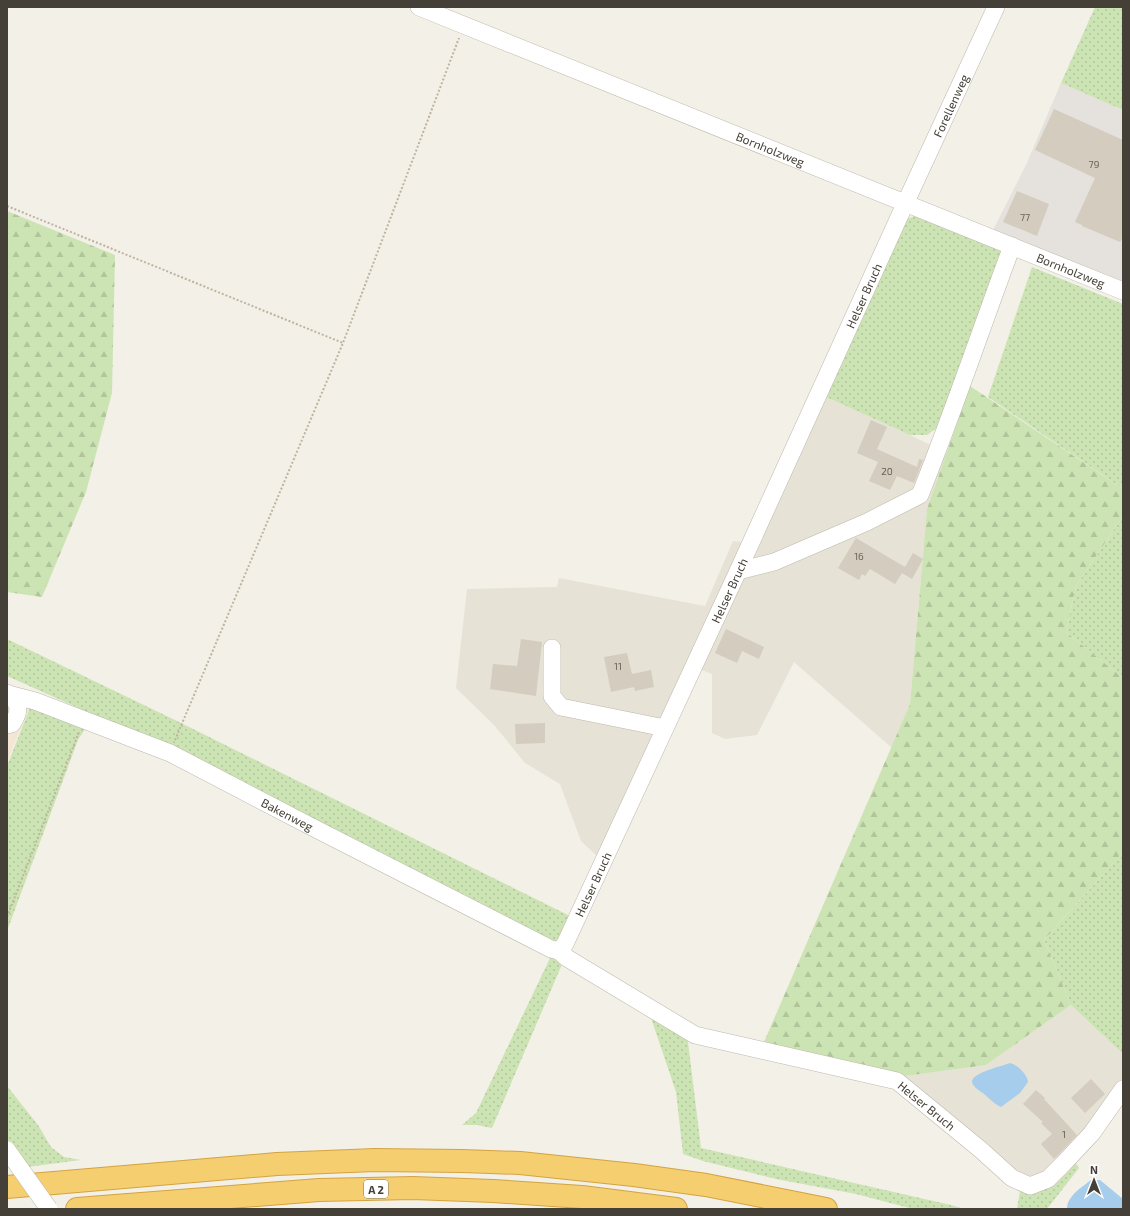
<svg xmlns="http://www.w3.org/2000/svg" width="1130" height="1216" font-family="'Exo 2',sans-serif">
  <defs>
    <pattern id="green-dots" width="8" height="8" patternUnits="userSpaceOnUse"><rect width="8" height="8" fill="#cce4b3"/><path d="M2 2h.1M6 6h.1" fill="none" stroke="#b1c59b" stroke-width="1.8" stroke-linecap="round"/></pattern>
    <pattern id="forest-firs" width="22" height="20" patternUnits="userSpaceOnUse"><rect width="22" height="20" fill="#cce4b3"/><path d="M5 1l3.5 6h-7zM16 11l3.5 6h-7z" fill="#b1c59b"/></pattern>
  </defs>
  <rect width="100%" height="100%" fill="#f3f0e8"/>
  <!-- residential -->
  <g fill="#e6e2d6">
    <polygon points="813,391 910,435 947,453 927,509 910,704 892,748 794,662 757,735 725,739 712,733 712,674 691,666 600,859 581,841 560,784 525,763 494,725 456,688 467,589 557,587 559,578 705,606 733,541 743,542"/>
    <polygon points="1071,1005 1123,1054 1123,1082 1046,1177 1029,1181 898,1077 986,1065"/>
  </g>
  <!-- commercial -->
  <polygon fill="#f3e7d4" points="7,691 32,701 7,762"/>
  <!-- industrial -->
  <polygon fill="#e5e1dc" points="1061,83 1123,110 1123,284 992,232 1026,165"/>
  <!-- green -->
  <g fill="url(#green-dots)">
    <polygon points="1095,7 1123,7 1123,110 1061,83"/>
    <polygon points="917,215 1002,249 942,424 927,435 910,435 824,396 907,219"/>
    <polygon points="1032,267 1123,304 1123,489 988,397"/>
    <polygon points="1123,516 1123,678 1066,632 1076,586"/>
    <polygon points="7,639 179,722 570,916 558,944 177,752 7,676"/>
    <polygon points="31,705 85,729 78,740 7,931 7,766"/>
    <polygon points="1123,852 1123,1054 1071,1005 1044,940"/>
    <polygon points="551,956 563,962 492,1128 477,1125 462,1125 476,1113"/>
    <polygon points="649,1012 687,1034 701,1148 951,1205 965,1209 913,1209 856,1194 776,1179 703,1161 683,1154 676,1092"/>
    <polygon points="7,1086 38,1125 51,1147 64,1157 81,1160 27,1167 7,1140"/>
    <polygon points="1074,1161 1079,1168 1047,1209 1017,1209 1020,1191"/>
  </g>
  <!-- forest -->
  <g fill="url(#forest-firs)">
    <polygon points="7,211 115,255 112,393 86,492 42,597 7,592"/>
    <polygon points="970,386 1123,489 1123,516 1076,586 1066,632 1123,678 1123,852 1044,940 1071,1005 986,1065 898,1077 764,1042 910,704 927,509"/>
  </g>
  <!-- water -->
  <g fill="#a7cdec">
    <path d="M1010 1063C1018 1065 1027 1074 1028 1082L1020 1093 1001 1107C994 1104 989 1098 983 1093 980 1091 973 1087 972 1082 971 1073 1003 1066 1010 1063Z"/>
    <path d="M1091 1180H1100L1123 1199V1209H1067C1067 1196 1082 1187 1091 1180Z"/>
  </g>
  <!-- building -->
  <g fill="#d4ccbe">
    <polygon points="1054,109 1123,140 1123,237 1120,242 1082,226 1082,225 1075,222 1095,178 1035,150"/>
    <polygon points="1017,191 1049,204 1037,236 1003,222"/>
    <polygon points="871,420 887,427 877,449 917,467 919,459 923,460 914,483 897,476 890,490 869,481 878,462 857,453"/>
    <polygon points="856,538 905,567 913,553 923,559 912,579 902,573 895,584 870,569 865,576 862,574 859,580 838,568"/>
    <polygon points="726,629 764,647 759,659 742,651 737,663 715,653"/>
    <polygon points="521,639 542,642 536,696 490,689 493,664 517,666"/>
    <polygon points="627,653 632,674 651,670 654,687 635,691 634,687 611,692 604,657"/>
    <polygon points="545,723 545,743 516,744 515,724"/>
    <polygon points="1091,1079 1105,1094 1085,1113 1071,1098"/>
    <polygon points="1036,1090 1045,1098 1044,1099 1077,1135 1054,1159 1041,1144 1052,1134 1041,1123 1043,1122 1023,1104"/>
  </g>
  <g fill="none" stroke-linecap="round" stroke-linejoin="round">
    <!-- minor casing -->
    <g stroke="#beb8ab" stroke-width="18">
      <g id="minor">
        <path id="s1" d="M419 7 1123 291"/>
        <path d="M738 571 774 562 867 522 920 495C953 413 981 329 1012 246"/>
        <polyline points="552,648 552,696 561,707 665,728"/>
        <path d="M7 693C20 704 21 710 12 724L7 725"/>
        <path id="s2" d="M8 694 35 701 170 753 310 826 551 949 559 951 567 958 695 1035 897 1081 981 1150 1012 1178 1030 1186 1048 1179 1063 1164 1092 1133 1123 1089"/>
        <path id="s3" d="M559 951 565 944 738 571 905 204 996 7"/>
      </g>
    </g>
    <!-- highway casing -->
    <g stroke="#d4a341" stroke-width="24">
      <g id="highway">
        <polyline points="7,1187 277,1164 375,1160 462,1161 520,1163 634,1175 706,1185 826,1209"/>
        <polyline points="77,1209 319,1190 413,1188 493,1191 582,1197 676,1209"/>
      </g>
    </g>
    <!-- path -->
    <g stroke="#beb49d" stroke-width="2" stroke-dasharray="2 2" stroke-linecap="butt">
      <polyline points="7,206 343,343"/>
      <polyline points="175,740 343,343 459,38"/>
      <polyline points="7,917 79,732"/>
    </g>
    <!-- minor -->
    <use href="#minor" stroke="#fff" stroke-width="17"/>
    <!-- highway -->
    <use href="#highway" stroke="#f5ce70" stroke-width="22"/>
    <!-- minor-bridge casing -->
    <g stroke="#beb8ab" stroke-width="18" stroke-linecap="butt">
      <polyline id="minor-bridge" points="7,1150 49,1209"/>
    </g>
    <!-- minor-bridge -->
    <use href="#minor-bridge" stroke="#fff" stroke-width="17"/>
  </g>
  <g text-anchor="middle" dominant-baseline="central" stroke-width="3" stroke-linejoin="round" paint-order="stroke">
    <!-- number labels -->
    <g font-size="10" fill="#696359">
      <text x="1094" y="164">79</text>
      <text x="1025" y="217">77</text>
      <text x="887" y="471">20</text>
      <text x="859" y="556">16</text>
      <text x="618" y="666">11</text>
      <text x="1064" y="1134">1</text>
    </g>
    <!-- shield labels -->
    <rect fill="#fff" stroke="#7d7973" stroke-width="1" x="364" y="1180" width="24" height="18" rx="3"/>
    <g font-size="11" font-weight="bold" fill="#454037">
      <text x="376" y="1189">A 2</text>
    </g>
    <!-- street labels -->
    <g font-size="12" fill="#454037" stroke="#fff">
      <text stroke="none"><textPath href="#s3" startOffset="932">Forellenweg</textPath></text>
      <text stroke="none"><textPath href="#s1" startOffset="379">Bornholzweg</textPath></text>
      <text stroke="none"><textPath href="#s1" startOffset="703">Bornholzweg</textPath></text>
      <text stroke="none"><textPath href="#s3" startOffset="723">Helser Bruch</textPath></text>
      <text stroke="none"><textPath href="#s3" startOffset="399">Helser Bruch</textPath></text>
      <text stroke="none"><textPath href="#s2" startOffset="305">Bakenweg</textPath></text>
      <text stroke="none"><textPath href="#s3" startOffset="75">Helser Bruch</textPath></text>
      <text stroke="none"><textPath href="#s2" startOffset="1015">Helser Bruch</textPath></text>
    </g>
  </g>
  <!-- border -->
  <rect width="1130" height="1216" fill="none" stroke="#454037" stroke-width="16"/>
  <!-- north arrow -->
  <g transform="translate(1094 1180)" stroke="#ffffff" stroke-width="3" paint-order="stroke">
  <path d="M0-3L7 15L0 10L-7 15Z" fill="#454037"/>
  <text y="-6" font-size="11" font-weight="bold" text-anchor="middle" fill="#454037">N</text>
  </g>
</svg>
